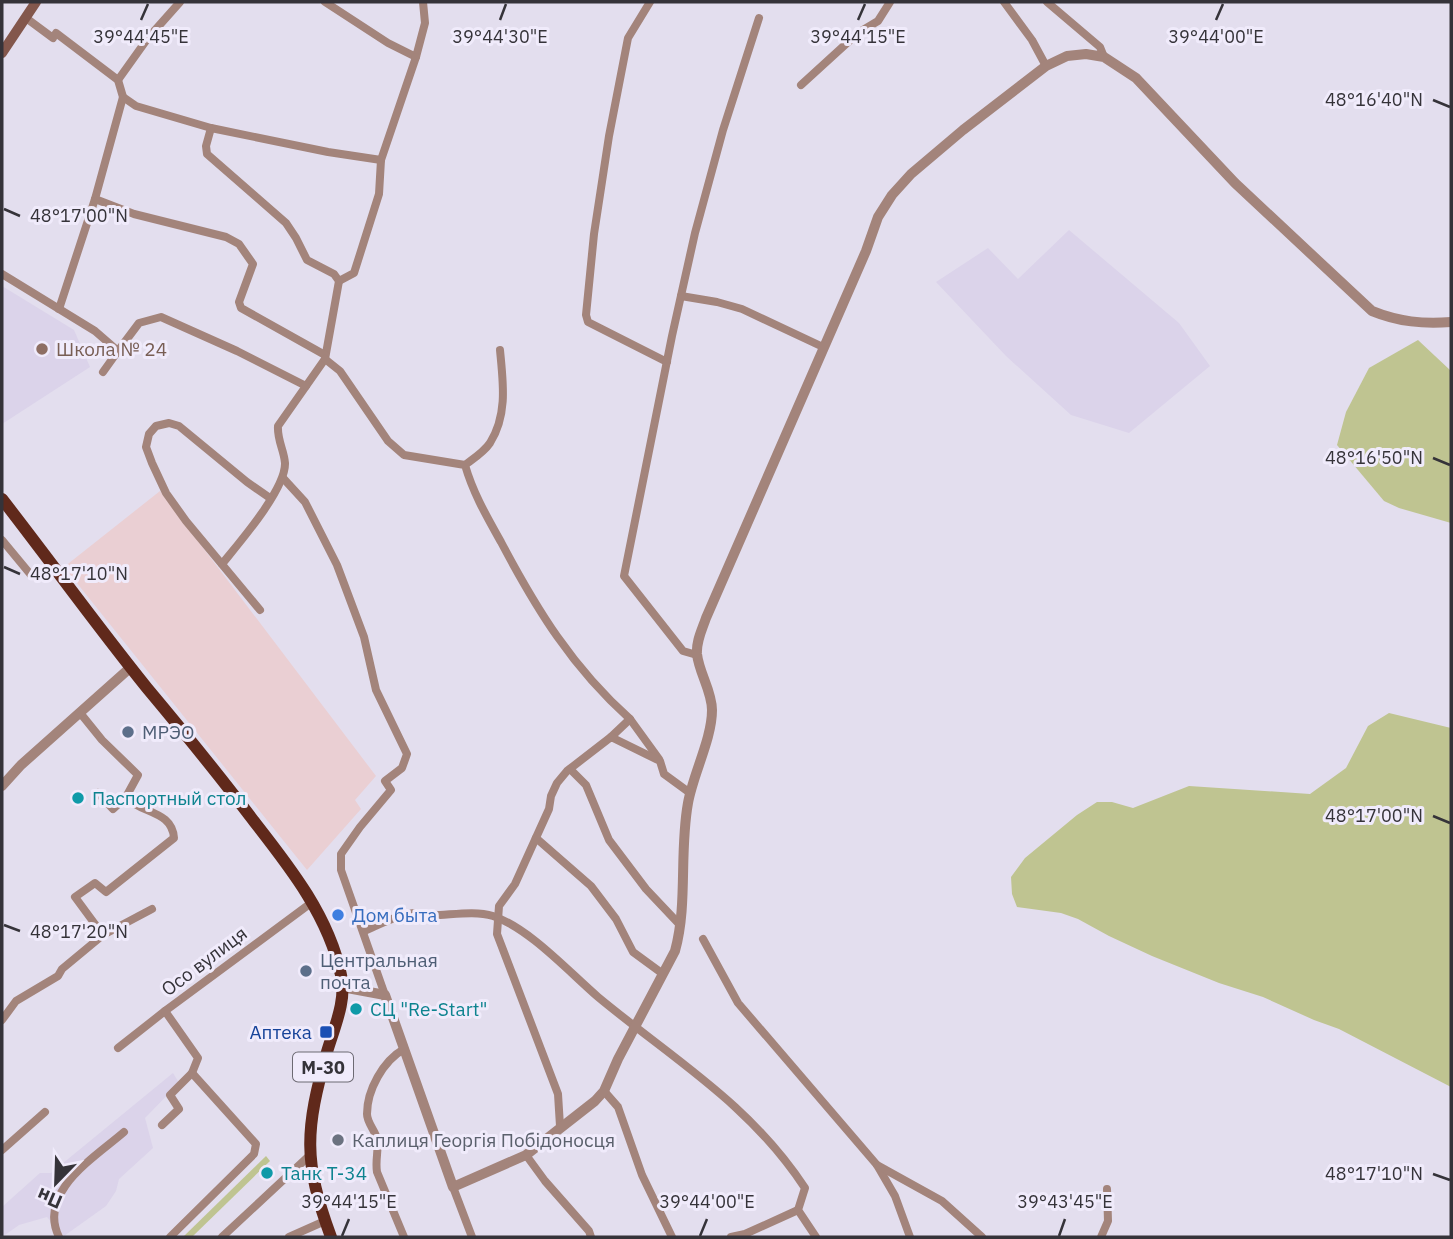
<svg xmlns="http://www.w3.org/2000/svg" width="1453" height="1239" font-family="'IBM Plex Sans',sans-serif">
  <rect width="100%" height="100%" fill="#e3deee"/>
  <!-- commercial -->
  <polygon fill="#eacfd3" points="160,491 376,776 355,800 361,809 307,870 64,567"/>
  <!-- built -->
  <g fill="#dbd3ea">
    <polygon points="1069,230 1179,323 1210,366 1129,433 1071,415 1006,356 936,282 988,248 1018,279"/>
    <polygon points="2,286 74,330 90,367 2,424"/>
    <polygon points="173,1073 179,1083 145,1118 153,1148 119,1179 116,1191 106,1206 64,1236 47,1217 19,1225 2,1237 2,1207 40,1173 51,1173"/>
  </g>
  <!-- green -->
  <g fill="#bfc491">
    <polygon points="1418,340 1451,371 1451,523 1399,508 1384,501 1337,445 1346,412 1369,368"/>
    <polygon points="1389,713 1451,728 1451,1087 1339,1029 1314,1020 1263,997 1219,983 1152,956 1109,936 1078,919 1061,913 1017,907 1012,894 1011,877 1025,858 1077,815 1097,802 1112,802 1133,808 1189,786 1310,794 1346,768 1368,726"/>
    <polygon points="266,1156 270,1161 192,1237 183,1237"/>
  </g>
  <g fill="none" stroke-linecap="round" stroke-linejoin="round">
    <!-- minor -->
    <g stroke="#a3847b" stroke-width="8">
      <polyline points="325,2 388,43 416,57 425,23 423,2"/>
      <polyline points="650,2 628,38 609,136 594,234 586,315 588,322 667,362"/>
      <polyline points="1004,2 1032,40 1046,66"/>
      <polyline points="1047,2 1100,47 1104,57"/>
      <polyline points="26,18 53,38 56,33 118,80 123,97 136,106 211,128 328,152 381,160"/>
      <polyline points="118,80 148,38 180,2"/>
      <polyline points="801,85 858,33 878,21 890,2"/>
      <path d="M211 128 206 146 207 154 286 223 296 238 307 260 334 274 339 281 325 359 278 426C277 440 284 450 285 463 286 489 239 543 222 564"/>
      <polyline points="95,199 134,214 226,237 239,244 253,264 239,302 241,308 325,355"/>
      <polyline points="2,274 95,331 118,351 139,323 161,317 237,351 306,386"/>
      <polyline points="339,281 354,273 379,194 381,160 416,57"/>
      <polyline points="681,296 717,302 742,309 823,347"/>
      <polyline points="59,309 95,199 123,97"/>
      <path d="M325 359 340 371 388 441 404 455 465 465C473 493 487 517 501 542 537 610 572 667 630 719L611 737"/>
      <polyline points="103,372 118,351"/>
      <path d="M465 465C473 459 484 452 490 443 508 414 503 382 500 350"/>
      <polyline points="283,478 305,502 337,565 364,637 376,690 407,754 402,768 385,781 391,790 360,827 341,854 341,870 385,995"/>
      <polyline points="2,540 31,575"/>
      <polyline points="260,610 186,521 166,493 152,463 146,447 149,434 156,426 169,423 179,426 247,482 270,498"/>
      <polyline points="697,655 683,651 624,576 672,336 695,233 723,130 759,18"/>
      <polyline points="81,714 102,740 138,775 126,797"/>
      <polyline points="630,719 659,759"/>
      <polyline points="570,769 586,785 609,840 646,889 680,925"/>
      <path d="M98 793 113 809 126 797C141 814 172 810 174 838L106 892 95 883 75 897 103 935"/>
      <polyline points="536,838 591,886 616,919 633,952 663,974"/>
      <path d="M364 931C378 925 393 917 408 914 420 911 429 915 440 915 457 914 477 911 493 916 529 928 569 972 598 997 674 1060 749 1103 805 1188L798 1210 816 1237"/>
      <polyline points="703,939 738,1003 877,1165 895,1196 910,1237"/>
      <polyline points="2,1020 16,1001 58,976 62,969 103,935 152,909"/>
      <polyline points="118,1048 165,1011 311,903"/>
      <path d="M404 1049C383 1061 367 1090 367 1114 367 1123 375 1130 377 1139 379 1150 375 1160 377 1172L404 1237"/>
      <polyline points="604,1091 618,1107 642,1175 672,1237"/>
      <polyline points="162,1125 179,1109 170,1095 192,1073 198,1058 165,1011"/>
      <polyline points="560,1126 558,1094 497,934 499,906 515,884 549,809 551,796 557,783 567,771 611,737 660,761 664,774 690,793"/>
      <polyline points="2,1150 45,1112"/>
      <polyline points="526,1155 545,1181 589,1231 591,1237"/>
      <polyline points="877,1165 942,1201 982,1237"/>
      <polyline points="453,1187 472,1237"/>
      <path d="M59 1237C37 1192 94 1158 124 1132"/>
      <polyline points="170,1237 254,1154 256,1144 192,1073"/>
      <polyline points="222,1237 309,1156"/>
      <polyline points="289,1237 325,1221"/>
      <polyline points="731,1237 745,1234 798,1210"/>
      <polyline points="1101,1237 1108,1221 1107,1189"/>
    </g>
    <!-- tertiary -->
    <g stroke="#a3847b" stroke-width="10">
      <polyline points="2,786 21,765 131,667"/>
      <path d="M342 987 385 995 453 1187 526 1155 595 1101 604 1091 618 1059 675 951C688 904 679 852 688 803 693 774 712 739 712 710 712 691 699 673 697 654 696 641 702 630 706 618L866 251 878 217 892 195 911 174 963 130 1046 66 1067 56 1086 54 1104 57 1136 78 1235 183 1372 311C1399 322 1423 324 1451 322"/>
    </g>
    <!-- secondary -->
    <polyline stroke="#83574c" stroke-width="10" points="2,53 36,2"/>
    <!-- trunk -->
    <path stroke="#60291b" stroke-width="12" d="M2 499C51 562 97 626 147 688 183 731 219 775 253 820 289 866 329 916 341 975 347 1000 334 1028 327 1052 305 1130 303 1161 331 1237"/>
  </g>
  <!-- ticks -->
  <path fill="none" stroke="#353339" stroke-width="2.5" d="M141 20 148 4M500 20 506 4M858 20 865 4M1216 20 1223 4M1433 100 1450 107M4 209 20 216M1433 458 1450 465M4 567 20 574M1433 816 1450 823M4 925 20 931M1433 1174 1450 1180M342 1236 349 1219M700 1236 707 1219M1059 1236 1065 1219"/>
  <!-- markers -->
  <circle fill="#8d6e63" stroke="#f0ebfb" stroke-width="2.5" cx="42" cy="349" r="7"/>
  <g fill="#5c6f8a" stroke="#f0ebfb" stroke-width="2.5">
    <circle cx="128" cy="732" r="7"/>
    <circle cx="306" cy="971" r="7"/>
  </g>
  <g fill="#0f9aa8" stroke="#f0ebfb" stroke-width="2.5">
    <circle cx="78" cy="798" r="7"/>
    <circle cx="356" cy="1009" r="7"/>
    <circle cx="267" cy="1173" r="7"/>
  </g>
  <circle fill="#3f7fe0" stroke="#f0ebfb" stroke-width="2.5" cx="338" cy="915" r="7"/>
  <rect fill="#1a4fb4" stroke="#f0ebfb" stroke-width="2.5" x="319" y="1025" width="14" height="14" rx="3.5"/>
  <circle fill="#6b7280" stroke="#f0ebfb" stroke-width="2.5" cx="338" cy="1140" r="7"/>
  <g text-anchor="middle" dominant-baseline="central" stroke-width="6" stroke-linejoin="round" paint-order="stroke">
    <!-- shield labels -->
    <rect fill="#f0ebfb" stroke="#6d6a73" stroke-width="2" x="293" y="1052.5" width="60" height="29" rx="5"/>
    <g font-size="18" font-weight="bold" fill="#353339">
      <text x="323" y="1067">М-30</text>
    </g>
    <!-- education labels -->
    <g font-size="19" fill="#785e54" stroke="#f0ebfb" text-anchor="start">
      <text x="56" y="349">Школа № 24</text>
    </g>
    <!-- service labels -->
    <g font-size="19" fill="#4e5e75" stroke="#f0ebfb" text-anchor="start">
      <text x="142" y="732">МРЭО</text>
      <text x="320" y="960">Центральная<tspan x="320" dy="22">почта</tspan></text>
    </g>
    <!-- culture labels -->
    <g font-size="19" fill="#0d838f" stroke="#f0ebfb" text-anchor="start">
      <text x="92" y="798">Паспортный стол</text>
      <text x="370" y="1009">СЦ "Re-Start"</text>
      <text x="281" y="1173">Танк Т-34</text>
    </g>
    <!-- shop labels -->
    <g font-size="19" fill="#366cbe" stroke="#f0ebfb" text-anchor="start">
      <text x="352" y="915">Дом быта</text>
    </g>
    <!-- street labels -->
    <g font-size="19" fill="#353339" stroke="#f0ebfb">
      <text transform="translate(204 961) rotate(-37)">Осо вулиця</text>
    </g>
    <!-- transit labels -->
    <g font-size="19" fill="#164399" stroke="#f0ebfb" text-anchor="end">
      <text x="312" y="1032">Аптека</text>
    </g>
    <!-- worship labels -->
    <g font-size="19" fill="#5b616d" stroke="#f0ebfb" text-anchor="start">
      <text x="352" y="1140">Каплиця Георгія Побідоносця</text>
    </g>
  </g>
  <g font-size="18" text-anchor="middle" fill="#353339" stroke="#f0ebfb" stroke-width="6" stroke-linejoin="round" paint-order="stroke">
    <text x="141" y="43">39°44'45"E</text>
    <text x="500" y="43">39°44'30"E</text>
    <text x="858" y="43">39°44'15"E</text>
    <text x="1216" y="43">39°44'00"E</text>
    <text x="1374" y="106">48°16'40"N</text>
    <text x="79" y="222">48°17'00"N</text>
    <text x="1374" y="464">48°16'50"N</text>
    <text x="79" y="580">48°17'10"N</text>
    <text x="1374" y="822">48°17'00"N</text>
    <text x="79" y="938">48°17'20"N</text>
    <text x="1374" y="1180">48°17'10"N</text>
    <text x="349" y="1208">39°44'15"E</text>
    <text x="707" y="1208">39°44'00"E</text>
    <text x="1065" y="1208">39°43'45"E</text>
  </g>
  <!-- border -->
  <rect width="1453" height="1239" fill="none" stroke="#353339" stroke-width="7"/>
  <!-- north arrow -->
  <g transform="translate(56 1183) rotate(203)" stroke="#f0ebfb" stroke-width="5" paint-order="stroke">
  <path d="M0-5L12 26L0 18L-12 26Z" fill="#353339"/>
  <text y="-10" font-size="19" font-weight="bold" text-anchor="middle" fill="#353339">Пн</text>
  </g>
</svg>
